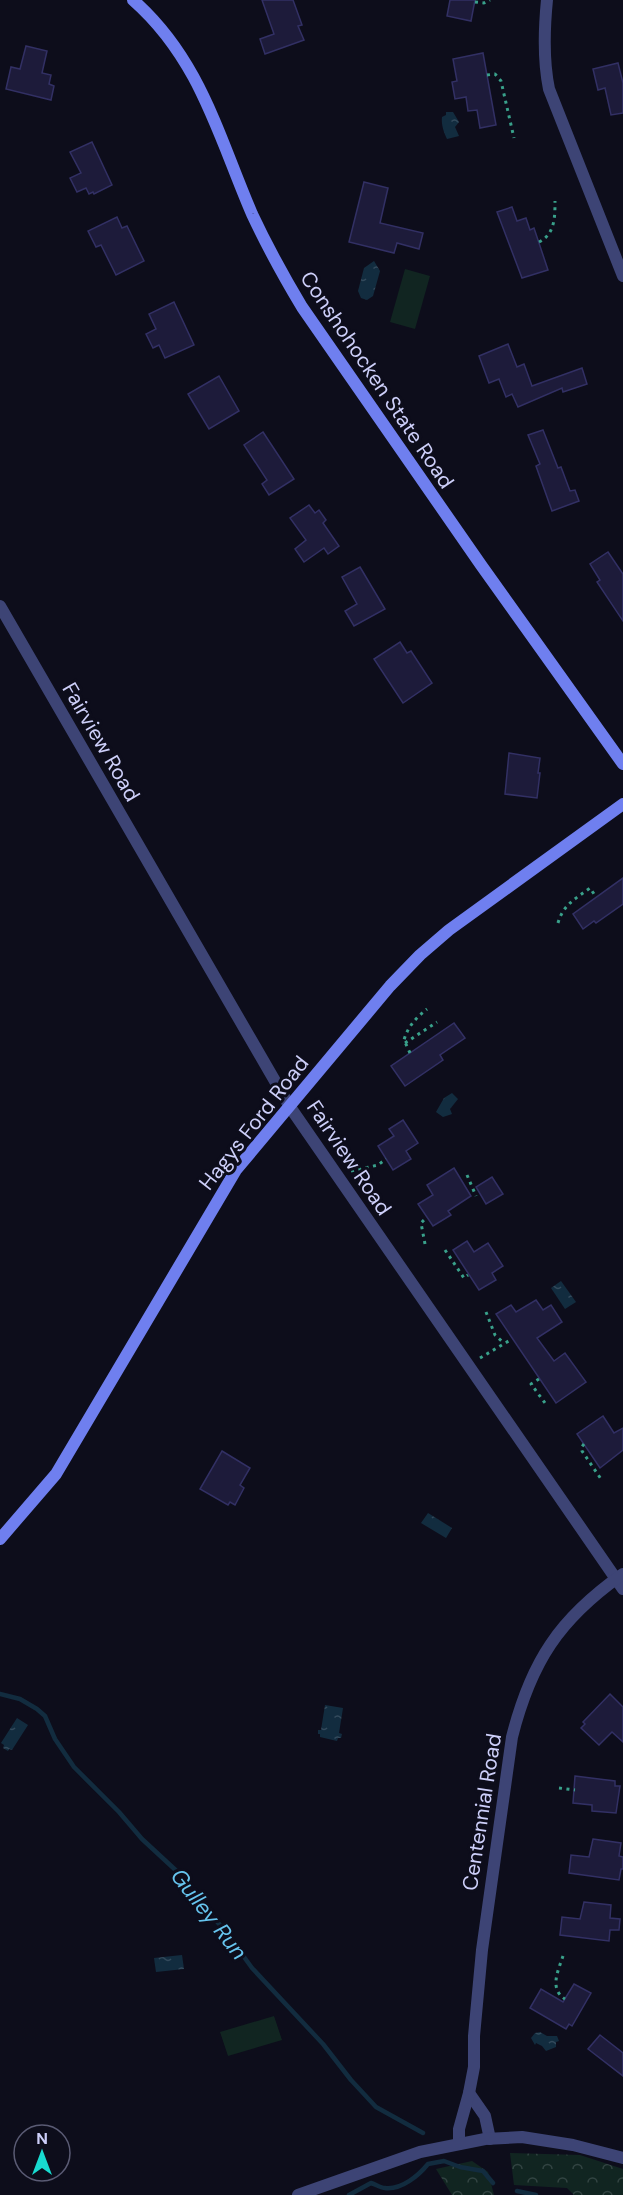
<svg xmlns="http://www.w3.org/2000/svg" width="623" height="2195" font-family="'DM Sans',sans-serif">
  <defs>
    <pattern id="forest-crowns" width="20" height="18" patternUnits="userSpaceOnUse" patternTransform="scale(1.5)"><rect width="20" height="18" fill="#112521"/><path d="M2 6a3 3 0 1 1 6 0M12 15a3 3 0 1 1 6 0" fill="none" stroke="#324442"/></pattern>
    <pattern id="water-ripples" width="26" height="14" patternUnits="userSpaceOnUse" patternTransform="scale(1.5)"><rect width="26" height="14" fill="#122c3f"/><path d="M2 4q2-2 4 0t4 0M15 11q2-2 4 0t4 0" fill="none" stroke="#334a5c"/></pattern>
  </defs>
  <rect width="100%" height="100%" fill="#0d0d1b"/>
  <!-- grass -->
  <g fill="#112521">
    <polygon points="405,269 430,276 415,329 390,322"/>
    <polygon points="274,2016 282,2040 228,2056 220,2032"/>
  </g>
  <!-- forest -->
  <g fill="url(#forest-crowns)">
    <polygon points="510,2153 580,2155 623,2169 623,2195 574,2195 567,2188 514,2185"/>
    <polygon points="472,2161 488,2172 494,2195 452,2195 436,2169"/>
  </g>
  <!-- water -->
  <g fill="url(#water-ripples)">
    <path d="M446 112H453L459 122 455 127 459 136 447 139C444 133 441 124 442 117L446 115Z"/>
    <polygon points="374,261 380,271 373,296 367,300 361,298 358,291 364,268"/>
    <polygon points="452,1093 458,1099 450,1109 452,1114 443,1117 436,1112 444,1098"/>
    <polygon points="561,1281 576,1302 565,1309 551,1288"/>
    <polygon points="428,1513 452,1528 446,1538 421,1523"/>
    <polygon points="325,1705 343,1708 339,1733 342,1734 341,1738 338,1738 337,1741 320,1737 320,1734 318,1734 318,1730 321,1730"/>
    <polygon points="17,1718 28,1725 12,1750 9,1749 8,1751 3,1748 4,1745 1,1743"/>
    <polygon points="182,1955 184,1969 156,1972 154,1958"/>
    <polygon points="540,2032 547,2036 557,2036 559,2041 556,2042 556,2047 546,2051 542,2046 536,2043 535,2045 531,2038 535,2033"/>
  </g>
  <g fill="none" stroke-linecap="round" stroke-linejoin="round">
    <!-- stream -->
    <g stroke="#122c3f" stroke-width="4.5">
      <polyline points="0,1694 20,1699 37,1709 45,1716 55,1739 74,1767 119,1812 142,1839 182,1876 193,1894 226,1932 252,1968 323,2044 351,2080 376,2107 423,2133"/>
      <polyline points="517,2191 536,2195"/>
      <path d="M349 2195 371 2183C375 2184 381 2188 385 2188 402 2190 419 2175 428 2164L444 2161 460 2167 483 2171 493 2183"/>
    </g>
  </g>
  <!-- building -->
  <g fill="#1d1b3a" stroke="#323064" stroke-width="1.5">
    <polygon points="262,0 293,0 302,25 298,26 304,40 265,54 260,39 274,34"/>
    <polygon points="450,0 475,0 471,21 447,16"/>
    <polygon points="26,46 47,51 42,73 51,75 49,84 54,86 51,100 6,89 11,67 20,69"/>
    <polygon points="483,53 496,125 480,128 477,110 468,111 466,97 455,99 452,82 457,81 453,59"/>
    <polygon points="618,63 623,83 623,113 611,115 605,88 598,90 593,69"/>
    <polygon points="92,142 112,185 94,194 93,192 89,194 86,188 77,192 70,178 81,173 70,152"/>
    <polygon points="364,182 388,188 380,223 423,233 419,249 397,243 394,253 349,242"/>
    <polygon points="512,207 517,221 526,218 530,230 534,228 548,270 522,278 497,212"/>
    <polygon points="117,217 122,228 127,226 144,261 116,275 101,245 96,247 88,231"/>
    <polygon points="174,302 194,345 165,358 159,345 153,348 146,334 156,329 149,314"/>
    <polygon points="508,344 517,367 524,364 532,386 582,368 587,384 563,392 562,388 518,407 512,394 506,397 499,379 489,383 479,356"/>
    <polygon points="219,376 239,411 209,429 188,394"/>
    <polygon points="543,430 558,468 561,467 570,491 575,490 579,501 552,511 536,466 540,464 528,435"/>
    <polygon points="263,432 294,479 269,495 262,484 267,480 244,445"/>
    <polygon points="309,505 315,513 319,510 326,520 323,523 339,546 328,554 324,548 304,562 295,549 306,540 290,518"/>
    <polygon points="608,552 623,574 623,621 597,582 600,580 590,564"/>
    <polygon points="360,567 385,609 354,626 345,611 357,604 342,577"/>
    <polygon points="400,642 407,653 411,651 432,683 403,703 374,659"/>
    <polygon points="509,753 540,758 538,773 540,773 537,798 505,794"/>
    <polygon points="623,878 623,904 596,923 594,921 583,929 573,914"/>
    <polygon points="454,1023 465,1038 440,1055 443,1060 405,1086 391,1066"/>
    <polygon points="403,1120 418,1143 406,1151 411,1159 393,1170 378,1146 394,1136 389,1129"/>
    <polygon points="454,1168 471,1196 448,1211 451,1215 433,1226 418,1204 433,1195 427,1185"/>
    <polygon points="492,1177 503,1194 486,1204 476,1187"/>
    <polygon points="467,1241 474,1252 488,1243 503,1266 492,1273 496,1280 479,1290 453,1250"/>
    <polygon points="536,1300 543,1310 551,1305 562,1322 537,1338 554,1361 565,1353 586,1382 556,1403 496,1314 511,1305 516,1312"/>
    <polygon points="603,1416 614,1433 623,1428 623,1450 600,1468 577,1434"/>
    <polygon points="222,1451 250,1468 240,1485 244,1488 235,1505 230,1502 228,1505 200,1489"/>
    <polygon points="610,1694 623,1707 623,1742 612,1732 599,1745 581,1728 585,1724 583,1722"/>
    <polygon points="575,1776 615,1781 615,1786 620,1786 616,1813 592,1811 592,1805 573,1803"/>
    <polygon points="593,1839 621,1843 619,1856 623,1857 623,1869 621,1869 619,1880 569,1873 571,1855 589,1857"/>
    <polygon points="584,1902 611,1905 610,1918 620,1919 619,1930 610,1930 609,1941 560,1935 562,1917 580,1919"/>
    <polygon points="574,1984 591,1993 572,2026 569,2024 566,2029 530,2008 541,1989 563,2002"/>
    <polygon points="600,2035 623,2053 623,2076 588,2049"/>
  </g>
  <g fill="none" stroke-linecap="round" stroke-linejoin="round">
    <!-- path -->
    <g stroke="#39a18b" stroke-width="3" stroke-dasharray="3 4.5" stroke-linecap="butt">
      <polyline points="475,2 484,3 490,0"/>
      <polyline points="487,75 495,74 501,81 514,138"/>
      <path d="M539 242C555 234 555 217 555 201"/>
      <path d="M558 923C563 905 575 899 590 888L596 897"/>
      <polyline points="405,1043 437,1022"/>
      <path d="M410 1053 404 1040C408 1026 416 1018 427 1009"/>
      <polyline points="351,1171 378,1165 386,1159"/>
      <polyline points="467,1175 476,1196"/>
      <polyline points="425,1244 421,1223 427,1217"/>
      <polyline points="445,1250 464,1278 468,1275"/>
      <polyline points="486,1312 495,1335 504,1343"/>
      <polyline points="480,1358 512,1339"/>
      <polyline points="539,1379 531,1384 545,1403"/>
      <polyline points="584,1444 581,1448 582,1451 601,1479"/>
      <polyline points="559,1788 575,1790"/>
      <path d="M563 1956C558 1971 549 1989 565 1999"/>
    </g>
    <!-- street -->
    <g stroke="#3d4475" stroke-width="12">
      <path d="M547 0C544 30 543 60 549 89L623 276"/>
      <polyline points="0,606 290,1107 623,1589"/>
      <polyline points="469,2093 485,2116 490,2139"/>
      <path d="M459 2144V2129L469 2093 474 2067V2036L482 1950 512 1737C531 1662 559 1619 623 1574"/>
      <polyline points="298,2195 420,2152 485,2139 522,2137 573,2145 623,2158"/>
    </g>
    <!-- secondary -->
    <g stroke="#6f7fef" stroke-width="12">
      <path d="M133 0C200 59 218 135 252 214 267 246 284 277 302 307L481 565 623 764"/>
      <polyline points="0,1539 56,1474 236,1170 390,986 420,955 449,930 623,804"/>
    </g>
  </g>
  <g text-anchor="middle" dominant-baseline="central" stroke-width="6" stroke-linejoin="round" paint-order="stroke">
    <!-- street labels -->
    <g font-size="21" fill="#cdcff9" stroke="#0d0d1b">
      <text transform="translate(377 380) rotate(56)">Conshohocken State Road</text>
      <text transform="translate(101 742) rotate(60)">Fairview Road</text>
      <text transform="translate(254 1123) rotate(-52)">Hagys Ford Road</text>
      <text transform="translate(349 1158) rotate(56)">Fairview Road</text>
      <text transform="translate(482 1812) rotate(-81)">Centennial Road</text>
    </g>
    <!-- water labels -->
    <g font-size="22" font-style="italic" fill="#66c4ee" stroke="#0d0d1b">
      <text transform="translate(209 1914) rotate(52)">Gulley Run</text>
    </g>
  </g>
  <!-- north arrow -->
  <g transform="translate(42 2153)"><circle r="28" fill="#0d0d1b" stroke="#5a5b74" stroke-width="1.5"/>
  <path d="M0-4.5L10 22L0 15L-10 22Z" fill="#18dad0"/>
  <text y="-9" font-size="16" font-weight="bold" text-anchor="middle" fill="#cdcff9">N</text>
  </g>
</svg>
